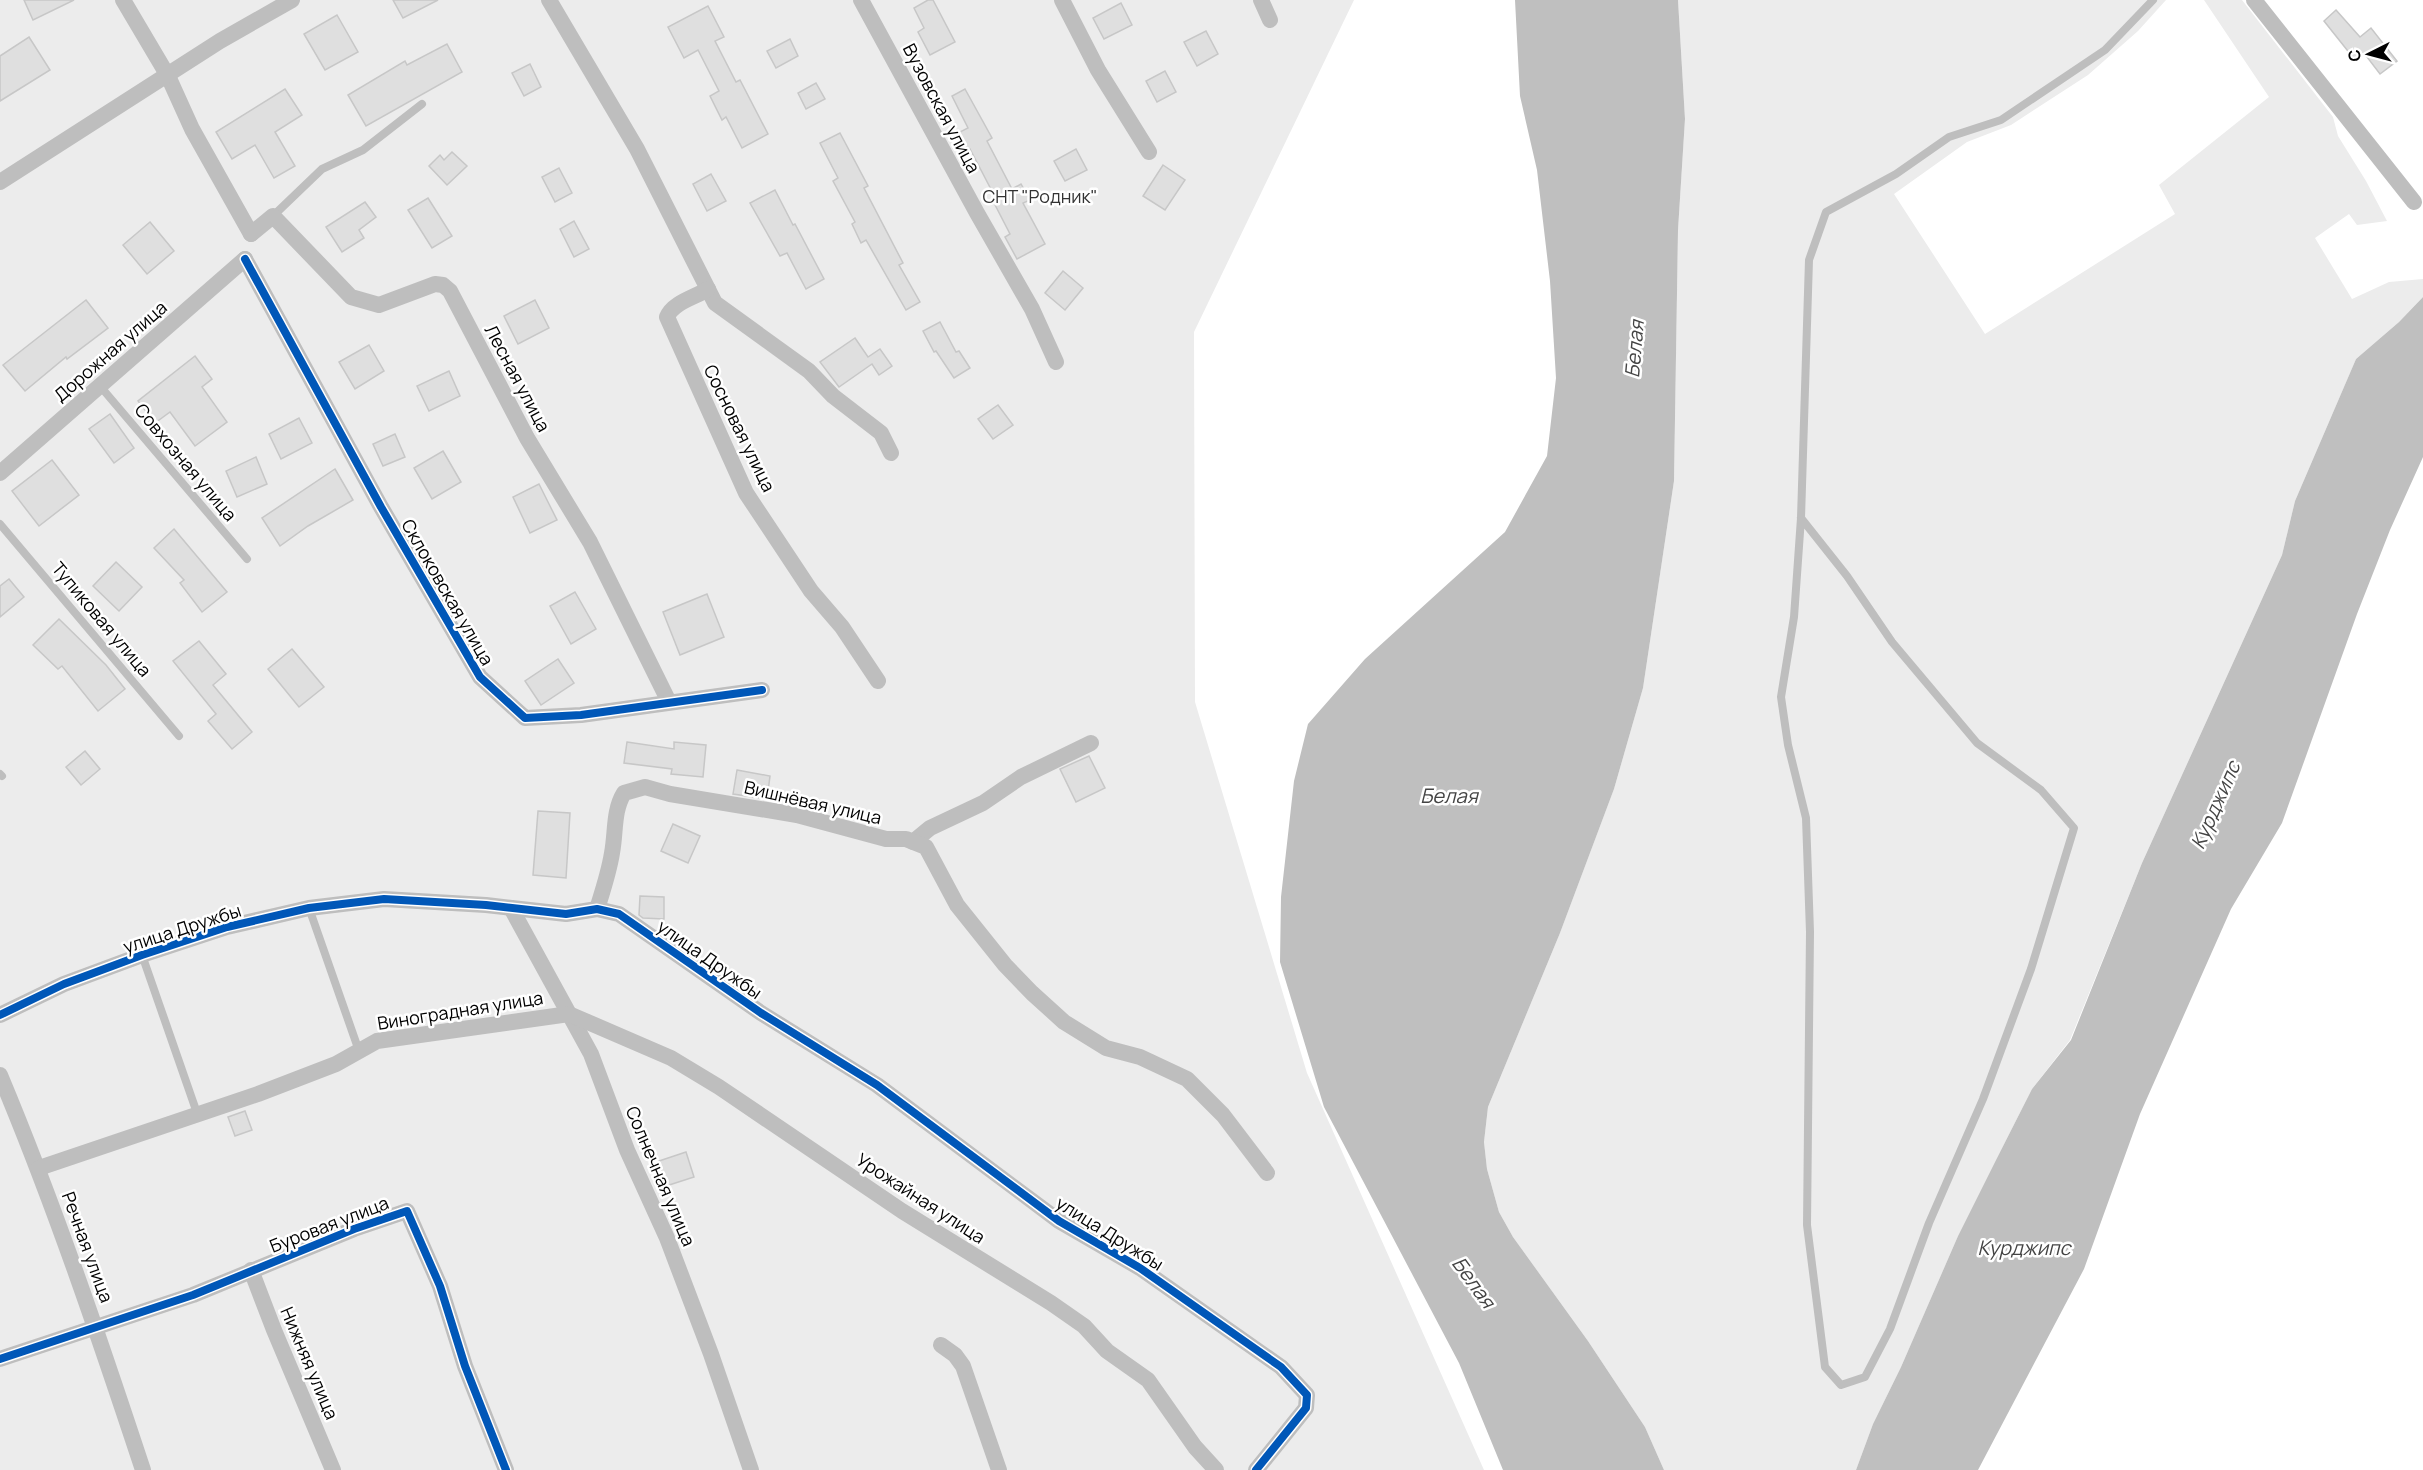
<svg xmlns="http://www.w3.org/2000/svg" width="2423" height="1470" font-family="Manrope,sans-serif">
  <rect width="100%" height="100%" fill="#fff"/>
  <!-- green -->
  <g fill="#ececec">
    <polygon points="0,0 1354,0 1194,332 1195,702 1307,1073 1484,1470 0,1470"/>
    <polygon points="1678,0 2166,0 2138,31 2088,75 2011,125 1967,142 1894,194 1985,334 2175,214 2159,185 2269,97 2204,0 2242,0 2333,117 2338,136 2366,181 2387,221 2357,225 2349,214 2315,238 2352,299 2389,282 2423,279 2423,297 2399,322 2356,359 2295,501 2282,555 2142,863 2070,1040 2032,1089 1997,1158 1958,1236 1901,1367 1873,1424 1856,1470 1664,1470 1645,1427 1588,1341 1513,1237 1499,1212 1487,1169 1484,1142 1488,1107 1560,933 1614,789 1643,688 1674,481 1678,230 1685,119"/>
  </g>
  <!-- water -->
  <g fill="#bfbfbf">
    <polygon points="1515,0 1678,0 1685,119 1678,230 1674,481 1643,688 1614,789 1560,933 1488,1107 1484,1142 1487,1169 1499,1212 1513,1237 1588,1341 1645,1427 1664,1470 1503,1470 1459,1363 1324,1107 1280,962 1281,897 1294,781 1308,724 1365,659 1505,532 1547,456 1556,378 1550,281 1537,170 1520,96"/>
    <polygon points="2423,297 2423,457 2390,530 2357,614 2282,823 2231,909 2140,1114 2084,1269 1978,1470 1856,1470 1873,1424 1901,1367 1958,1236 1997,1158 2032,1089 2071,1040 2142,863 2282,555 2295,501 2356,359 2399,322"/>
  </g>
  <!-- building -->
  <g fill="#dfdfdf" stroke="#c7c7c7" stroke-width="1.5">
    <polygon points="24,0 74,0 33,20"/>
    <polygon points="393,0 438,0 403,18"/>
    <polygon points="928,0 933,0 955,42 930,55 918,32 924,28 914,8"/>
    <polygon points="1121,3 1132,25 1104,39 1093,18"/>
    <polygon points="708,6 724,37 715,41 736,82 740,80 768,134 742,148 726,117 722,120 710,96 719,91 698,50 684,58 668,27"/>
    <polygon points="2336,10 2360,37 2371,28 2397,61 2380,74 2364,53 2355,60 2324,21"/>
    <polygon points="337,15 358,52 325,70 304,34"/>
    <polygon points="1206,31 1218,54 1197,66 1184,42"/>
    <polygon points="29,37 50,70 0,101 0,56"/>
    <polygon points="790,39 798,56 776,68 767,51"/>
    <polygon points="447,44 462,72 366,126 348,95 405,61 407,65"/>
    <polygon points="530,64 541,87 524,96 512,73"/>
    <polygon points="1165,71 1176,92 1157,102 1146,81"/>
    <polygon points="816,83 825,99 806,109 798,93"/>
    <polygon points="285,89 302,115 275,132 295,166 274,178 255,145 232,159 216,132"/>
    <polygon points="965,89 992,138 987,141 1012,189 1021,184 1030,200 1023,203 1045,244 1017,259 1005,237 1010,234 992,199 995,197 970,149 965,152 956,134 968,128 952,96"/>
    <polygon points="840,133 868,186 864,188 903,263 899,265 920,302 906,310 866,240 861,243 852,224 855,222 833,181 838,178 820,143"/>
    <polygon points="1076,149 1087,170 1065,181 1054,161"/>
    <polygon points="452,152 467,166 447,185 429,166 440,155 444,160"/>
    <polygon points="1163,165 1185,180 1165,210 1143,196"/>
    <polygon points="559,168 572,193 555,202 542,177"/>
    <polygon points="711,174 726,201 707,211 693,184"/>
    <polygon points="775,190 793,225 795,224 824,279 806,289 787,253 780,256 750,203"/>
    <polygon points="428,198 452,236 432,248 408,210"/>
    <polygon points="365,202 376,217 359,230 364,238 342,252 326,227"/>
    <polygon points="574,221 589,249 574,257 560,229"/>
    <polygon points="150,222 174,251 147,274 123,245"/>
    <polygon points="1063,271 1083,288 1065,310 1045,293"/>
    <polygon points="86,300 108,328 67,359 66,357 25,391 3,365"/>
    <polygon points="535,300 549,328 518,344 504,316"/>
    <polygon points="940,322 956,352 959,351 970,368 954,378 936,351 934,352 923,331"/>
    <polygon points="855,338 868,357 880,349 892,366 879,375 872,364 839,387 820,362"/>
    <polygon points="369,345 384,371 355,389 339,362"/>
    <polygon points="195,356 212,379 202,387 227,422 195,446 170,412 155,423 138,401"/>
    <polygon points="449,371 460,396 429,411 417,386"/>
    <polygon points="998,405 1013,425 993,439 978,419"/>
    <polygon points="110,414 134,448 114,463 89,429"/>
    <polygon points="299,418 312,443 281,459 269,434"/>
    <polygon points="395,434 405,457 383,466 373,444"/>
    <polygon points="443,451 461,482 432,499 414,468"/>
    <polygon points="256,457 267,484 237,497 226,471"/>
    <polygon points="52,460 79,495 39,526 12,491"/>
    <polygon points="335,469 353,500 308,526 280,546 262,518"/>
    <polygon points="539,484 557,520 530,533 513,497"/>
    <polygon points="174,529 227,592 202,612 180,583 184,580 154,548"/>
    <polygon points="116,562 142,587 119,611 93,586"/>
    <polygon points="9,579 24,597 0,617 0,586"/>
    <polygon points="575,592 596,629 571,644 550,606"/>
    <polygon points="707,594 724,637 680,655 663,612"/>
    <polygon points="59,619 106,665 125,689 98,711 62,666 58,669 33,645"/>
    <polygon points="199,641 226,674 213,685 252,732 232,749 208,721 216,714 173,661"/>
    <polygon points="292,649 324,687 299,707 268,669"/>
    <polygon points="558,659 574,683 541,705 525,681"/>
    <polygon points="627,742 674,749 674,742 706,745 703,777 671,774 672,769 624,763"/>
    <polygon points="85,751 100,769 81,785 66,767"/>
    <polygon points="1089,756 1105,788 1076,802 1060,769"/>
    <polygon points="737,770 770,776 767,799 733,794"/>
    <polygon points="538,811 570,813 566,878 533,875"/>
    <polygon points="673,824 700,836 688,863 661,851"/>
    <polygon points="640,896 664,897 664,919 643,918 639,915"/>
    <polygon points="245,1111 252,1130 235,1136 228,1117"/>
    <polygon points="686,1152 694,1177 666,1186 659,1161"/>
  </g>
  <g fill="none" stroke-linecap="round" stroke-linejoin="round">
    <!-- lane -->
    <g stroke="#bebebe" stroke-width="8">
      <polyline points="273,216 322,169 363,150 422,104"/>
      <polyline points="100,386 247,559"/>
      <polyline points="1801,518 1847,576 1892,642 1977,743 2041,790 2074,828 2031,969 1983,1099 1929,1223 1890,1329 1865,1377 1841,1385 1825,1367 1807,1225 1810,932 1806,818 1788,745 1781,697 1794,617 1801,518 1809,260 1826,212 1896,174 1949,137 2001,120 2105,50 2153,0"/>
      <polyline points="0,524 179,736"/>
      <polyline points="0,774 2,776"/>
      <polyline points="309,908 359,1051"/>
      <polyline points="142,955 197,1113"/>
    </g>
    <!-- street -->
    <g stroke="#bebebe" stroke-width="16">
      <polyline points="123,0 168,76 192,129 251,234"/>
      <polyline points="549,0 637,149 715,303 809,371 833,396 881,433 891,453"/>
      <polyline points="861,0 977,213 1032,309 1056,362"/>
      <polyline points="1062,0 1098,70 1149,152"/>
      <polyline points="1261,0 1270,20"/>
      <polyline points="2254,0 2414,202"/>
      <polyline points="0,182 220,41 292,0"/>
      <polyline points="251,234 273,216 351,297 379,305 435,284 443,285 450,291 527,438 590,542 669,702"/>
      <polyline points="245,259 381,507 480,677 525,718 581,715 762,690"/>
      <path d="M708 289C696 297 673 302 667 317L746 493 811 591 842 627 878 681"/>
      <polyline points="0,473 245,259"/>
      <polyline points="913,842 930,828 983,803 1021,777 1091,743"/>
      <polyline points="511,908 591,1054 627,1150 667,1238 711,1354 751,1470"/>
      <path d="M597 909C603 890 609 872 612 853 616 832 613 811 624 793L645 787 670 794 797 815 886 839H906L926 847 957 905 1005 965 1032 993 1064 1022 1106 1048 1140 1057 1187 1079 1223 1115 1267 1173"/>
      <polyline points="0,1015 64,984 142,955 227,927 309,908 384,899 486,905 566,914 597,909 619,914 761,1013 877,1085 1059,1221 1140,1268 1281,1367 1307,1395 1306,1408 1256,1470"/>
      <path d="M0 1075C54 1204 99 1337 143 1470"/>
      <polyline points="39,1168 258,1094 336,1064 377,1041 569,1014 671,1058 719,1087 902,1211 1051,1303 1084,1326 1107,1351 1148,1380 1195,1447 1216,1470"/>
      <polyline points="251,1270 274,1330 333,1470"/>
      <polyline points="941,1345 955,1355 963,1366 999,1470"/>
      <polyline points="0,1359 193,1295 354,1229 407,1211 440,1286 465,1366 506,1470"/>
    </g>
    <!-- cycleway casing -->
    <g stroke="#fff" stroke-width="11">
      <g id="cycleway">
        <polyline points="245,259 381,507 480,677 525,718 581,715 762,690"/>
        <polyline points="0,1015 64,984 142,955 227,927 309,908 384,899 486,905 566,914 597,909 619,914 761,1013 877,1085 1059,1221 1140,1268 1281,1367 1307,1395 1306,1408 1256,1470"/>
        <polyline points="0,1359 193,1295 354,1229 407,1211 440,1286 465,1366 506,1470"/>
      </g>
    </g>
    <!-- cycleway -->
    <use href="#cycleway" stroke="#0057b8" stroke-width="8"/>
  </g>
  <g text-anchor="middle" dominant-baseline="central" stroke-width="5" stroke-linejoin="round" paint-order="stroke">
    <!-- street labels -->
    <g font-size="18" fill="#000" stroke="#fff">
      <text transform="translate(942 108) rotate(62)">Вузовская улица</text>
      <text transform="translate(110 351) rotate(-41)">Дорожная улица</text>
      <text transform="translate(518 378) rotate(62)">Лесная улица</text>
      <text transform="translate(740 428) rotate(64)">Сосновая улица</text>
      <text transform="translate(186 462) rotate(50)">Совхозная улица</text>
      <text transform="translate(448 592) rotate(60)">Склоковская улица</text>
      <text transform="translate(102 619) rotate(50)">Тупиковая улица</text>
      <text transform="translate(813 802) rotate(13)">Вишнёвая улица</text>
      <text transform="translate(182 928) rotate(-18)">улица Дружбы</text>
      <text transform="translate(710 959) rotate(35)">улица Дружбы</text>
      <text transform="translate(460 1010) rotate(-9)">Виноградная улица</text>
      <text transform="translate(661 1176) rotate(67)">Солнечная улица</text>
      <text transform="translate(921 1198) rotate(33)">Урожайная улица</text>
      <text transform="translate(329 1224) rotate(-21)">Буровая улица</text>
      <text transform="translate(1110 1233) rotate(32)">улица Дружбы</text>
      <text transform="translate(88 1247) rotate(70)">Речная улица</text>
      <text transform="translate(310 1363) rotate(67)">Нижняя улица</text>
    </g>
    <!-- park labels -->
    <g font-size="18" fill="#333" stroke="#fff">
      <text x="1040" y="196">СНТ "Родник"</text>
    </g>
    <!-- water labels -->
    <g font-size="20" font-style="italic" fill="#444" stroke="#fff">
      <text transform="translate(1634 349) rotate(-85)">Белая</text>
      <text x="1449" y="795">Белая</text>
      <text transform="translate(2215 805) rotate(-66)">Курджипс</text>
      <text x="2024" y="1247">Курджипс</text>
      <text transform="translate(1474 1282) rotate(54)">Белая</text>
    </g>
  </g>
  <!-- north arrow -->
  <g transform="translate(2369 54) rotate(264)" stroke="#ffffff" stroke-width="4.5" paint-order="stroke">
  <path d="M0-4.5L10 22L0 15L-10 22Z" fill="#000000"/>
  <text y="-9" font-size="16" font-weight="bold" text-anchor="middle" fill="#000000">С</text>
  </g>
</svg>
